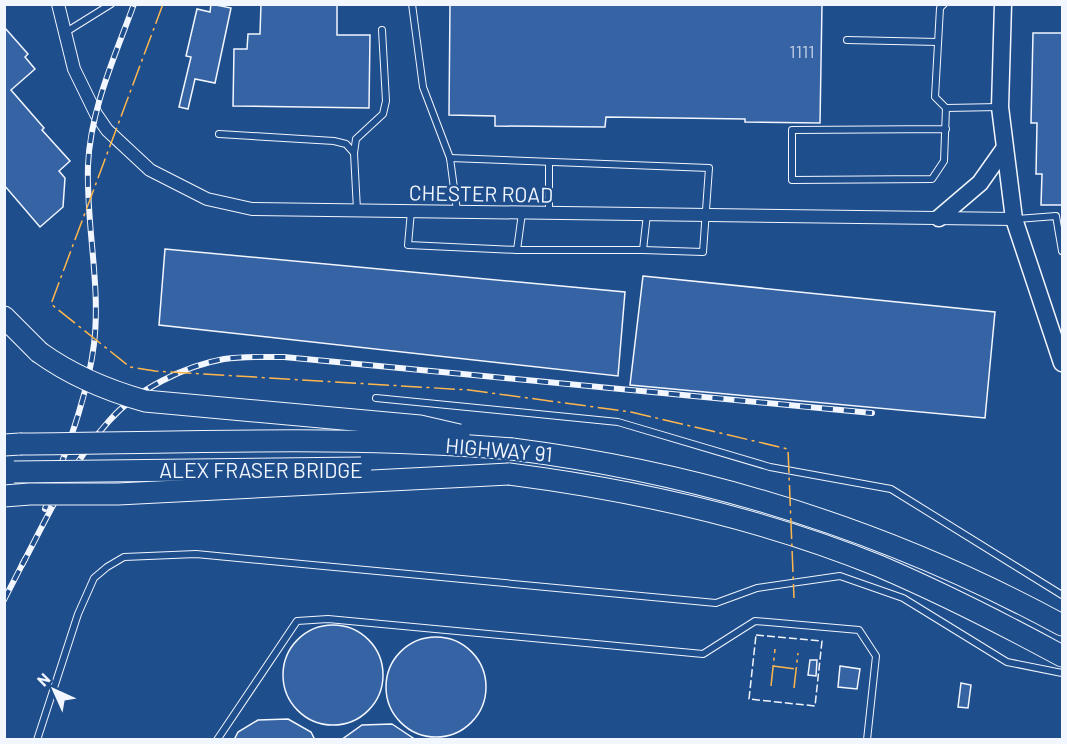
<svg xmlns="http://www.w3.org/2000/svg" width="1067" height="744" font-family="Barlow,sans-serif">
  <rect width="100%" height="100%" fill="#1f4e8c"/>
  <!-- building -->
  <g fill="#3563a3" stroke="#f2f6ff" stroke-width="1.5">
    <polygon points="211,4 231,8 215,83 195,79 188,109 179,107 191,57 186,56 197,9 210,12"/>
    <polygon points="261,4 337,5 337,35 370,35 369,108 233,106 234,49 247,49 248,34 260,34"/>
    <polygon points="450,4 822,4 820,123 745,122 745,119 606,117 605,127 495,126 495,116 449,115"/>
    <polygon points="5,28 28,54 25,57 35,69 11,90 44,128 42,130 70,161 59,171 65,178 63,207 40,227 4,185"/>
    <polygon points="1033,33 1062,33 1062,205 1041,205 1042,174 1036,174 1037,123 1031,123"/>
    <polygon points="165,249 625,292 618,376 159,325"/>
    <polygon points="643,276 995,312 985,418 630,385"/>
    <circle cx="333" cy="675" r="50"/>
    <circle cx="436" cy="687" r="50"/>
    <polygon points="810,660 817,660 816,676 808,675"/>
    <polygon points="840,666 860,669 857,689 838,687"/>
    <polygon points="961,683 971,685 968,708 958,707"/>
    <polygon points="288,719 311,732 315,740 234,740 238,732 258,720"/>
    <polygon points="392,724 416,740 341,740 362,725"/>
  </g>
  <g fill="none" stroke-linecap="round" stroke-linejoin="round">
    <!-- lane casing -->
    <g stroke="#f2f6ff" stroke-width="8">
      <g id="lane">
        <polyline points="412,4 423,87 450,158 457,211"/>
        <polyline points="944,4 940,8 935,97 946,108"/>
        <polyline points="66,32 111,4"/>
        <polyline points="847,40 938,42"/>
        <polyline points="946,129 792,130 792,180 932,179 944,161 946,108 999,107"/>
        <polyline points="219,134 334,141 346,144 354,153"/>
        <polyline points="450,158 709,168 703,252 643,250"/>
        <polyline points="549,163 549,212"/>
        <polyline points="357,210 354,153 356,139 383,114 386,101 382,30"/>
        <polyline points="411,211 408,245 517,250"/>
        <polyline points="522,213 517,250 643,250 647,214"/>
        <polyline points="1017,219 1056,216 1062,251"/>
        <polyline points="376,398 618,422 770,467 891,489 1062,595"/>
        <polyline points="37,740 78,614 94,578 107,567 124,557 196,554 716,603 757,588 840,576 903,598 1007,662 1062,673"/>
        <polyline points="217,740 297,621 328,619 703,654 755,621 859,630 876,656 867,740"/>
      </g>
    </g>
    <!-- street casing -->
    <g stroke="#f2f6ff" stroke-width="14">
      <polyline id="street" points="58,4 74,69 96,114 107,130 150,170 207,199 252,209 1014,219"/>
    </g>
    <!-- secondary casing -->
    <g stroke="#f2f6ff" stroke-width="19">
      <g id="secondary">
        <polyline points="1003,4 1000,107 1014,219 1062,363"/>
        <polyline points="939,218 980,183 1004,149"/>
      </g>
    </g>
    <!-- highway casing -->
    <g stroke="#f2f6ff" stroke-width="23">
      <g id="highway">
        <polyline points="4,317 39,352"/>
        <polyline points="4,445 20,444"/>
        <path d="M512 449C708 474 889 531 1062 625"/>
        <path d="M509 474C634 490 761 518 879 566 942 593 1003 624 1062 656"/>
      </g>
    </g>
    <!-- lane -->
    <use href="#lane" stroke="#1f4e8c" stroke-width="6"/>
    <!-- street -->
    <use href="#street" stroke="#1f4e8c" stroke-width="12"/>
    <!-- secondary -->
    <use href="#secondary" stroke="#1f4e8c" stroke-width="16"/>
    <!-- highway -->
    <use href="#highway" stroke="#1f4e8c" stroke-width="21"/>
    <!-- rail casing -->
    <g stroke="#f2f6ff" stroke-width="6">
      <g id="rail">
        <path d="M45 509C64 455 87 401 94 344 101 285 86 225 88 166 90 110 115 56 134 4"/>
        <path d="M22 565C48 516 72 462 109 421 136 390 184 366 224 359 244 356 264 357 284 357L872 413"/>
        <polyline points="4,600 25,559"/>
      </g>
    </g>
    <!-- rail -->
    <use href="#rail" stroke="#1f4e8c" stroke-width="4" stroke-dasharray="11" stroke-linecap="butt"/>
    <!-- highway-bridge casing -->
    <g stroke="#f2f6ff" stroke-width="23" stroke-linecap="butt">
      <g id="highway-bridge">
        <path d="M39 352C72 376 106 390 145 401L420 426 459 435"/>
        <path d="M20 444C184 443 349 435 512 449"/>
        <polyline points="14,472 361,468"/>
        <polyline points="4,496 30,494 118,494 509,474"/>
      </g>
    </g>
    <!-- highway-bridge -->
    <use href="#highway-bridge" stroke="#1f4e8c" stroke-width="21"/>
    <!-- fence -->
    <polygon stroke="#f2f6ff" stroke-width="1.5" stroke-dasharray="8 3" stroke-linecap="butt" points="756,635 822,641 815,706 749,699"/>
    <!-- power -->
    <g stroke="#ffb74d" stroke-width="1.5" stroke-dasharray="21 4.5 3 4.5" stroke-linecap="butt">
      <polyline points="163,4 51,304 130,367 155,371 469,390 631,412 788,449 794,598"/>
      <polyline points="773,666 796,669"/>
      <polyline points="771,686 775,649"/>
      <polyline points="794,688 798,653"/>
    </g>
  </g>
  <g text-anchor="middle" dominant-baseline="central" stroke-width="4.5" stroke-linejoin="round" paint-order="stroke">
    <!-- number labels -->
    <g font-size="18" fill="#c3d1e8">
      <text x="802" y="51">1111</text>
    </g>
    <!-- street labels -->
    <g font-size="21" fill="#f2f6ff" stroke="#1f4e8c">
      <text transform="translate(481 193) rotate(1)">CHESTER ROAD</text>
      <text transform="translate(499 449) rotate(5)">HIGHWAY 91</text>
      <text x="261" y="469">ALEX FRASER BRIDGE</text>
    </g>
  </g>
  <!-- border -->
  <rect width="1067" height="744" fill="none" stroke="#f2f6ff" stroke-width="12"/>
  <!-- north arrow -->
  <g transform="translate(54 690) rotate(315)" stroke="#1f4e8c" stroke-width="4.5" paint-order="stroke">
  <path d="M0-4.5L10 22L0 15L-10 22Z" fill="#f2f6ff"/>
  <text y="-9" font-size="16" font-weight="bold" text-anchor="middle" fill="#f2f6ff">N</text>
  </g>
</svg>
